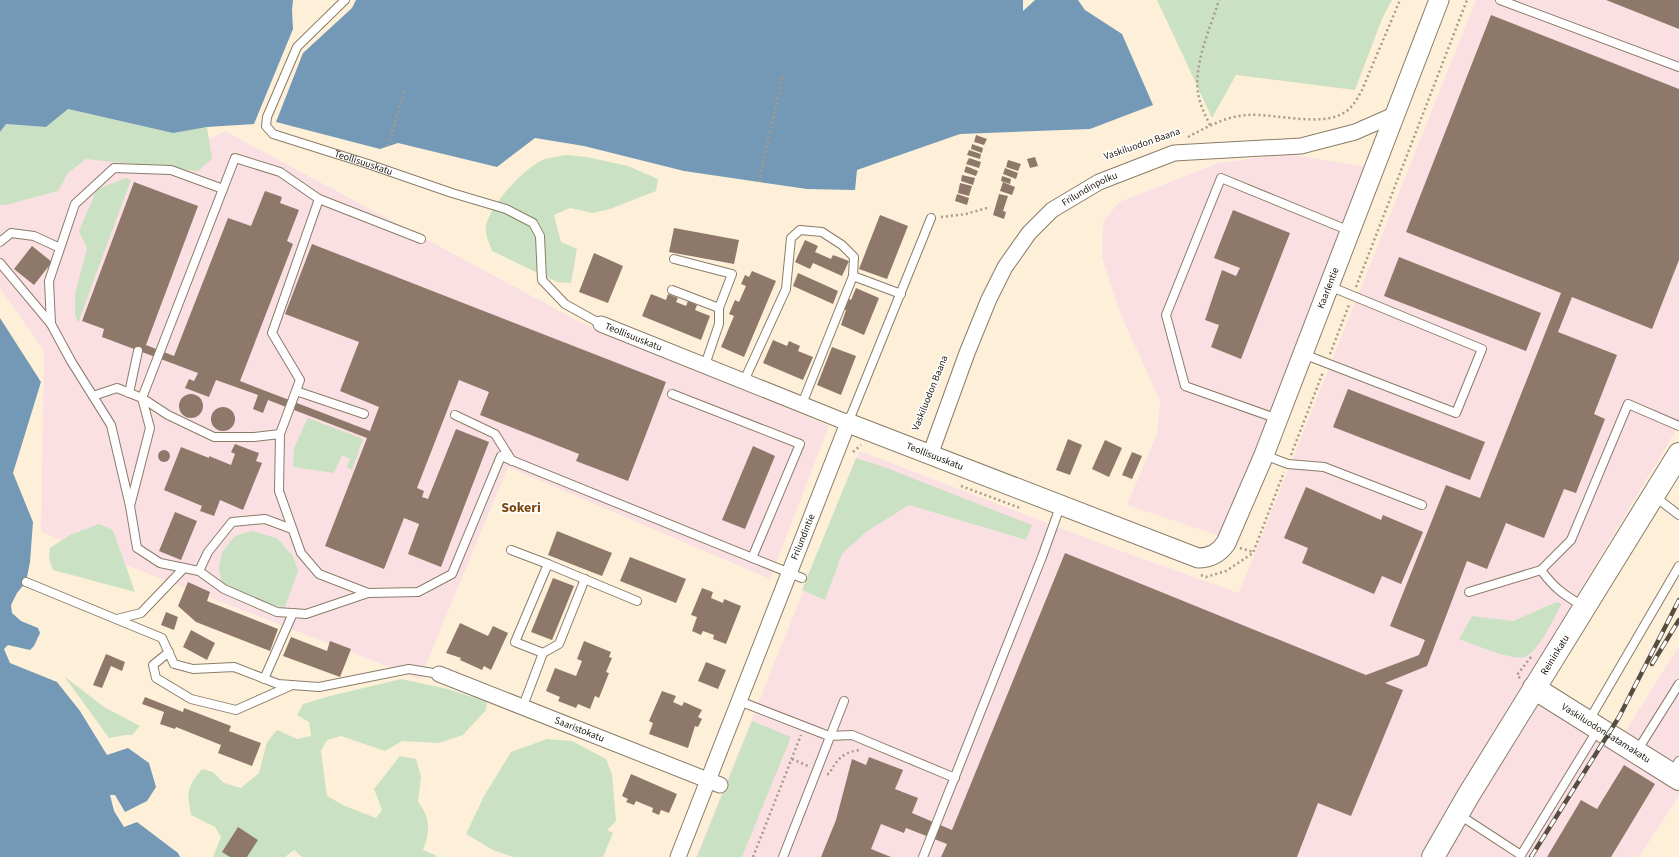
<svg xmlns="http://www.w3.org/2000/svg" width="1679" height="857" font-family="'Source Sans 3',sans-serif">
  <rect width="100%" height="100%" fill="#fef0d8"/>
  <!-- industrial -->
  <g fill="#fbe0e3">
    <polygon points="1476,0 1679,0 1679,425 1529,676 1625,732 1679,646 1679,796 1639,857 696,857 860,451 1110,547 1239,593"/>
    <polygon points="225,131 580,322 829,426 770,579 508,467 420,679 41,532 44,351 0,288 0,180 58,132 176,155"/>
    <polygon points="1288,154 1368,167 1223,537 1127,505 1157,434 1160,401 1121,315 1102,258 1103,222 1119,202 1218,163"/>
  </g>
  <!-- green -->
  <g fill="#cae2c3">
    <polygon points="1157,0 1392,0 1382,19 1355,90 1236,75 1212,118"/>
    <polygon points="68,109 173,133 207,127 212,159 198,171 86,159 68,173 58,191 6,205 0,205 0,132 5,124 46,127"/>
    <path d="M567 155 587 157 628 166 658 179 656 191 610 209 593 213 570 208 554 215 561 242 577 249 571 283 557 282 492 251C490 245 487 239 486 233 482 212 526 165 545 159 552 157 560 156 567 155Z"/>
    <polygon points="126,178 131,180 78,323 75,315 75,294 87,248 79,231 97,189"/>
    <polygon points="308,418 363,439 352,470 347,467 350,459 342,455 334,473 293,467 294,448"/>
    <polygon points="856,458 884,467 1032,525 1026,540 909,505 866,532 842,554 825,600 802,590"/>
    <polygon points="99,524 113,530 135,592 53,570 49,559 50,548 70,535"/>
    <polygon points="251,531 277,538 293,556 298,571 285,607 271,606 225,586 221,580 219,568 222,552 235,536"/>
    <path d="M1557 602 1562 604C1554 617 1539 651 1525 657 1512 661 1473 644 1459 639L1472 616 1513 621Z"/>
    <polygon points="64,676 104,707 140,726 132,735 125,735 109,738"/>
    <path d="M401 679 448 689 487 702 486 710 463 735 439 743 402 741 385 751 341 736 327 740 321 751 327 796 345 806 376 818 382 810 374 789 400 756 416 759 421 777 418 802C431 817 430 833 423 850L437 856 436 857H302L294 850 285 857H213L221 837 215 827 191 815C187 792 186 788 202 769L213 772 224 783 241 788 259 773 267 742 277 730 297 739 311 736 309 722 297 715 303 704 330 696Z"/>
    <polygon points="752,721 791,737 742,857 697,857"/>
    <polygon points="547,739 572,741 606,759 612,774 616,821 607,830 613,833 603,857 513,857 493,850 466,834 484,796 511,752"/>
  </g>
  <!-- water -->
  <g fill="#7499b7">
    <polygon points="0,0 293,0 292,10 293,29 254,124 207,127 173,133 68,109 46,127 6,124 0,132"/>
    <polygon points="356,0 1023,0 1023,11 1035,0 1078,0 1085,10 1122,34 1153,105 1090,129 960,134 857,170 855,190 807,189 684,171 584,146 535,138 497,167 398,143 380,149 276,122 303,53 352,8"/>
    <polygon points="0,318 41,382 13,473 33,522 30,562 26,582 17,593 11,605 12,613 21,621 38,628 40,633 34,646 30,650 8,645 4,649 10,663 57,682 80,711 107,755 128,748 149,763 156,787 147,801 125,812 115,795 110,795 114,811 124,827 137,822 178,853 180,857 0,857"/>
  </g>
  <!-- building -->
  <g fill="#8e786a">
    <polygon points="1606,0 1679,0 1679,29"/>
    <polygon points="1491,15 1679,89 1679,260 1652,329 1572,297 1558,332 1617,355 1594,414 1605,419 1576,493 1564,489 1544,538 1506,523 1487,569 1467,561 1427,666 1385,683 1403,690 1351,816 1318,803 1297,857 941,857 947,844 906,828 904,833 881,824 871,849 891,857 821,857 836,820 852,759 866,765 869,757 903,770 895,789 918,798 912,813 952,830 1065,553 1366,675 1419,655 1425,640 1390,626 1446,485 1480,498 1561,293 1406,232"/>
    <polygon points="976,135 987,139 984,145 974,142"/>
    <polygon points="972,144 983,148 982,153 971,149"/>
    <polygon points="969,150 981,154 980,159 967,155"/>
    <polygon points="1035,157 1038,166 1030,168 1027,159"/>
    <polygon points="969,158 981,162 979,168 966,164"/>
    <polygon points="1008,160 1021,164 1018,171 1006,167"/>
    <polygon points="966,166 978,171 976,176 964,172"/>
    <polygon points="1005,168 1018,173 1016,179 1003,174"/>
    <polygon points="962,175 975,178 973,185 961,181"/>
    <polygon points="1002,176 1011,179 1010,184 1001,181"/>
    <polygon points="134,182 198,206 146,345 174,356 228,218 251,226 265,191 282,197 280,203 299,210 287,241 293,244 240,381 370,431 379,407 340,391 359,342 285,314 312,244 666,382 628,481 576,461 579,454 480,415 489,392 459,380 417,488 424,491 422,497 428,499 456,429 489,442 441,567 408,554 419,524 404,518 384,569 325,546 367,438 268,400 263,413 253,409 258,395 216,380 209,397 185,388 189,379 194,381 198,373 102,337 104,329 82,321"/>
    <polygon points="1003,182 1015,187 1012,195 1000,191"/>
    <polygon points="960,183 972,186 969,196 958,193"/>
    <polygon points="957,194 969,198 967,205 955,201"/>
    <polygon points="999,194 1008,196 1003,211 1006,212 1004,219 993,215"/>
    <polygon points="1233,210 1290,233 1241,359 1211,347 1219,325 1205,320 1222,270 1236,276 1240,268 1214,258"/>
    <polygon points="880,215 908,226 887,279 859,269"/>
    <polygon points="674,228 739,240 734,264 669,252"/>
    <polygon points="805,240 818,246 815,252 831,259 833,255 849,261 842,276 813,263 810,269 795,262"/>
    <polygon points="32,246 52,262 34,285 14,269"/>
    <polygon points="594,253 623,266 608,303 579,292"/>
    <polygon points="1399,257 1541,313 1526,351 1384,296"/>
    <polygon points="752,271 776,281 744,357 721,347 734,316 729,314 735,300 739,302 746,286 741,284 745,275 749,277"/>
    <polygon points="798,273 838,291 833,304 793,286"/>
    <polygon points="856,288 879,298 864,335 841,325 846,310 842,309 847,298 851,300"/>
    <polygon points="651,294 666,300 668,294 678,298 676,302 686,306 688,301 697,305 695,310 710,316 701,340 642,316"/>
    <polygon points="773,340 787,346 789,341 800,346 798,351 813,357 803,380 763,363"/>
    <polygon points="832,347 856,356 841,395 817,385"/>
    <polygon points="1348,389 1485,442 1470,480 1333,427"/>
    <circle cx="191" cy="406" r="12"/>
    <circle cx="223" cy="419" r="12"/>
    <polygon points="1068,439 1082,445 1070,475 1056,470"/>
    <polygon points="1105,440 1122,448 1109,477 1092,469"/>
    <polygon points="235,444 259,453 256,461 262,463 243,510 220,500 214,516 200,511 202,506 164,490 181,447 209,458 209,456 231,465 235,454 231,452"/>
    <polygon points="753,446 775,456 745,529 722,520"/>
    <circle cx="164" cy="456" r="6"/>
    <polygon points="1132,452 1142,456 1132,479 1122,475"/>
    <polygon points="1306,487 1381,520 1383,515 1423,532 1401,584 1382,576 1374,594 1302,563 1308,548 1284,538"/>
    <polygon points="175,512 197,521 181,560 159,551"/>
    <polygon points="557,531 612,553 602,576 548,555"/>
    <polygon points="630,557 686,579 676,603 620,581"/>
    <polygon points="553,578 574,586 552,640 531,632"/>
    <polygon points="188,582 210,592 207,601 278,629 270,651 196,622 178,606"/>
    <polygon points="702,588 713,592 711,598 723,603 724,599 741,606 726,644 713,639 714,635 703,631 701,635 692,631 697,617 691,615"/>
    <polygon points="166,612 178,617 174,630 161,625"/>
    <polygon points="460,623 488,636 493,626 508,633 491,670 484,666 482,670 460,660 461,658 446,653"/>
    <polygon points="191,630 215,643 207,660 183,647"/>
    <polygon points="291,637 327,651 330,641 351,649 340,677 283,656"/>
    <polygon points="584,641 611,652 609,657 612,658 606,672 609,673 599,698 595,696 590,709 578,704 576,708 558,701 560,697 546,691 555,668 576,676 582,661 577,659"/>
    <polygon points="106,654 125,662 122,671 111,666 102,688 93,685"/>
    <polygon points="706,662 726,670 718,689 698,681"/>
    <polygon points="662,691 676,696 673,702 682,706 684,702 702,710 698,717 702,719 698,727 695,726 688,748 649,734 653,723 649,721"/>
    <polygon points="145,697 183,712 184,708 231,726 229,731 261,743 252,766 218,753 221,745 176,727 175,729 160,724 164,712 142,704"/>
    <polygon points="1624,765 1655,784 1611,857 1547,857 1581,800 1597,809"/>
    <polygon points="631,774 677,794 669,813 661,810 659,815 652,812 653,808 636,801 634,805 626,802 628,799 622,796"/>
    <polygon points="238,827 258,840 247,857 230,857 222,852"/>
  </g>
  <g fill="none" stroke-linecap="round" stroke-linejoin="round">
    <!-- service casing -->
    <g stroke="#8a7d68" stroke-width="10">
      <g id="service">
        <path id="s1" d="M345 0 297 47 267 117 266 126 273 134 368 164 452 193 506 209 533 223 540 236 542 280 565 304 601 324"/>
        <polyline points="1500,0 1679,67"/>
        <polyline points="421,239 319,199 272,333 300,380 280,434 279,491 301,553 319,574 368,593 418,592 452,574 501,456 802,578"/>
        <polyline points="0,242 11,233 34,236 60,248"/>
        <polyline points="674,259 732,274 719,308 719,324 705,365"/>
        <polyline points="0,263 51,324"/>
        <polyline points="672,290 719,308"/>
        <polyline points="1303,354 1456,413 1482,349 1329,286"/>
        <polyline points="744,381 786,289 791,238 800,230 822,232 842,245 854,257 853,276 901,294"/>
        <polyline points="296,391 364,414"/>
        <polyline points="129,393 138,351"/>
        <polyline points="672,394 800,444 752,558"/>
        <polyline points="93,396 117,388 142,398 150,428 130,506 137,548 160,563 199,571"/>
        <polyline points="802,404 853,276"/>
        <polyline points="455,415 495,434 512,461"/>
        <polyline points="1278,419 1185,386 1166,315 1221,178 1350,231"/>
        <polyline points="848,423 931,218"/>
        <polyline points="280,434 254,437 214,437 168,415 142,398 235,158 280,172 319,199"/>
        <polyline points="1264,455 1288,464 1324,467 1422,505"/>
        <polyline points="1654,496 1679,515"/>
        <polyline points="130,506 111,425 71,361 51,324 49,281 75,204 114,168 171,170 223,189"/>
        <polyline points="292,529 265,519 232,522 208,552 199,571 224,589 277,612 306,614 368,593"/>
        <polyline points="511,550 548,564 515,642 543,653 523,706"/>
        <polyline points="548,564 637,601"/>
        <polyline points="26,582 162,638 174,664 193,669 234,667 278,684 319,687 409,669 439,674"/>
        <polyline points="1469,592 1541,570"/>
        <path d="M1583 606C1564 595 1554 588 1541 570L1571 540 1628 404 1679 426"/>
        <polyline points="117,619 141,613 184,568"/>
        <polyline points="169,652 153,665 156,678 191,699 236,710 290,686"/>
        <polyline points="543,653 559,644 585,579"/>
        <polyline points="264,679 293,613"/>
        <polyline points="739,701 829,736 852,735 955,778"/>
        <polyline points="1588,722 1679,566"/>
        <polyline points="1637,751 1679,684"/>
        <polyline points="1671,773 1679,761"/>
        <polyline points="1458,814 1521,855 1598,729"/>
        <polyline points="783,857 844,701"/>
        <polyline points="923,857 1042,557 1061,504"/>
      </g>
    </g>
    <!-- minor casing -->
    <g stroke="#8a7d68" stroke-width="17">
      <g id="minor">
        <path id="s2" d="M601 324 848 423 678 857"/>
        <path id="s3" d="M930 455 967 353 989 299 1005 267 1029 233 1052 210 1099 182 1174 153 1301 146 1355 132 1396 114"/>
        <path id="s4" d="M439 674 720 785"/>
      </g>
    </g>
    <!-- tertiary casing -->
    <g stroke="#8a7d68" stroke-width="21">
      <g id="tertiary">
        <path id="s5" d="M848 423 1198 558C1211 558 1219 553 1226 543L1264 455 1439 0"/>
      </g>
    </g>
    <!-- primary casing -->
    <g stroke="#8a7d68" stroke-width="24">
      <g id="primary">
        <path id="s6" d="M1534 688 1679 779"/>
        <path id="s7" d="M1433 857 1468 796 1679 454"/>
      </g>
    </g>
    <!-- path -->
    <g stroke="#a59b89" stroke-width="2.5" stroke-dasharray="2 3" stroke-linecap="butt">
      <path d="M1210 125C1205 115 1200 105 1198 93 1194 62 1210 29 1219 0"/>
      <path d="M1188 137C1207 127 1226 116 1248 115 1276 113 1325 129 1348 110 1354 105 1358 97 1362 90L1400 0"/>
      <polyline points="388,146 405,90"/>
      <polyline points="759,182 783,74"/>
      <polyline points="941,217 966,214 990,207"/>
      <polyline points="1356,287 1467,0"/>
      <polyline points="1330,354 1349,305"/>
      <polyline points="853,452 861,445"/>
      <polyline points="1291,455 1323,372"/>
      <polyline points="961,486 1020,508"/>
      <polyline points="1240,548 1253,552"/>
      <polyline points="1201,575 1206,577 1226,571 1253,553 1284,472"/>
      <polyline points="1520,678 1517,675 1531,657"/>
      <polyline points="792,759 808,766"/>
      <path d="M827 774H829C837 760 841 753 859 750"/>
      <polyline points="753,857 801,735"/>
    </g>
    <!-- service -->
    <use href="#service" stroke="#fff" stroke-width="8"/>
    <!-- minor -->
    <use href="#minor" stroke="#fff" stroke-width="15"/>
    <!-- tertiary -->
    <use href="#tertiary" stroke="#fff" stroke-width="19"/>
    <!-- primary -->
    <use href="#primary" stroke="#fff" stroke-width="22"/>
    <!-- rail casing -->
    <g stroke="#554e41" stroke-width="4.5">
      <g id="rail">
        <polyline points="1652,664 1679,620"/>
        <polyline points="1531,857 1619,717 1679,600"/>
      </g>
    </g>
    <!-- rail -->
    <use href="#rail" stroke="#fff" stroke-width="3" stroke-dasharray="9" stroke-linecap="butt"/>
  </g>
  <g text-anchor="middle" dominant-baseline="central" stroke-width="3" stroke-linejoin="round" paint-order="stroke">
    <!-- street labels -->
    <g font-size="10" fill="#252017" stroke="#fff">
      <text transform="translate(1142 144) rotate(-19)">Vaskiluodon Baana</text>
      <text stroke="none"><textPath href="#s1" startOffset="258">Teollisuuskatu</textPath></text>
      <text stroke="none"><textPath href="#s3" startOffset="320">Frilundinpolku</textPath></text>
      <text stroke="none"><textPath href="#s5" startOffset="683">Kaarlentie</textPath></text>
      <text stroke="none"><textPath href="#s2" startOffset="35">Teollisuuskatu</textPath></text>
      <text transform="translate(930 393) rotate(-68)">Vaskiluodon Baana</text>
      <text stroke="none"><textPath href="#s5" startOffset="93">Teollisuuskatu</textPath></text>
      <text transform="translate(803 537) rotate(-68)">Frilundintie</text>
      <text stroke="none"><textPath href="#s7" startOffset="236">Reininkatu</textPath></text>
      <text stroke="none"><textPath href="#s4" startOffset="151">Saaristokatu</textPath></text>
      <text stroke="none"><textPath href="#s6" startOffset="85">Vaskiluodon satamakatu</textPath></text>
    </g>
    <!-- district labels -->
    <g font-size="14" font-weight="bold" fill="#7d460d" stroke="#fff">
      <text x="521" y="508">Sokeri</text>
    </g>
  </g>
</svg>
